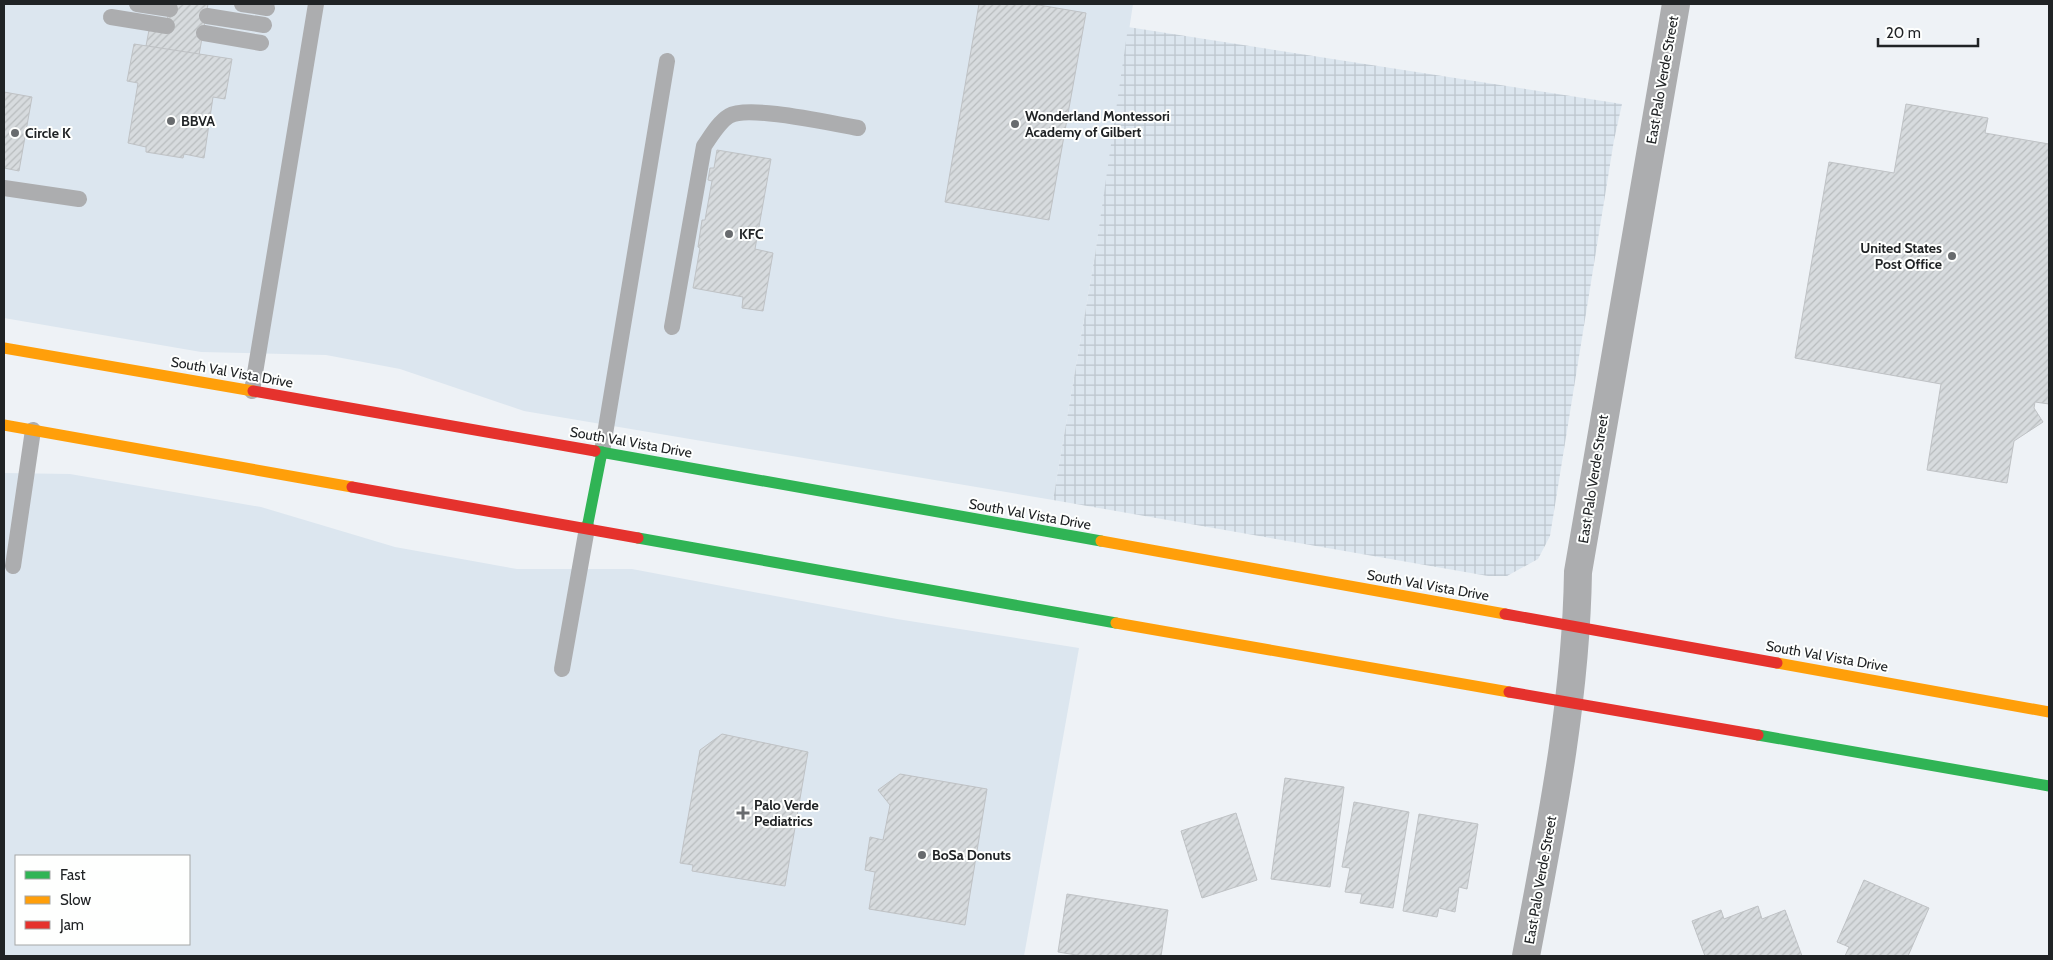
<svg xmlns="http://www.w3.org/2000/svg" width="2053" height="960" font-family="Cabin,sans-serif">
  <defs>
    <pattern id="industrial-grid" width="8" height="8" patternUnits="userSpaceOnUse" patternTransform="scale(1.25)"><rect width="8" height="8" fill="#dce6ef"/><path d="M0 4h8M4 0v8" fill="none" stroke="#bcc5cd"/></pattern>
    <pattern id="building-hatch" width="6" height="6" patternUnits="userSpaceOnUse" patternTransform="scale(1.25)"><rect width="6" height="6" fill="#d7dbde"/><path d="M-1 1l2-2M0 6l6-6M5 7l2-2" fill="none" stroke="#b8bcbe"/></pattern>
  </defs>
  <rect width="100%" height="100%" fill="#eef2f6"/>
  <!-- built -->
  <g fill="#dce6ef" fill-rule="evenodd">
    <polygon points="4,4 1133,4 1095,255 1053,500 524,411 400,369 326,355 201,352 4,318"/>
    <path d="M4 473 70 474 261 507 395 547 517 569H632L897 619 1079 648 1024 956H4ZM16 856H189V944H16Z"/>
  </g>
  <!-- industrial -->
  <polygon fill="url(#industrial-grid)" points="1128,27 1622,104 1614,140 1550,536 1538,559 1507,576 1488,576 1053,500 1095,255"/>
  <!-- building -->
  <g fill="url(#building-hatch)" stroke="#bfc2c5">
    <polygon points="170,4 208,4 199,55 146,46 149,30 165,33"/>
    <polygon points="979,4 1033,4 1086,13 1049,220 945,202"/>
    <polygon points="134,44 232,59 225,99 213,97 204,158 184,154 183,158 146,152 146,147 128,143 138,83 127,81"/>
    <polygon points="4,92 32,97 19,171 4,168"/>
    <polygon points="1906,104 1988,118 1985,133 2049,144 2049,404 2035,402 2034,408 2043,422 2014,441 2007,483 1927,470 1941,384 1795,358 1829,162 1894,173"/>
    <polygon points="717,150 771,159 755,249 773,253 763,311 742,308 743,297 693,288 700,248 698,247 702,220 705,220 712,181 708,180 710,168 714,168"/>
    <polygon points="722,734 808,752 785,886 692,871 693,865 680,863 700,750"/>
    <polygon points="900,774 987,789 965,925 869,909 875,872 865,870 870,837 883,840 890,805 878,790"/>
    <polygon points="1285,778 1344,787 1330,887 1271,879"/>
    <polygon points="1354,802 1409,812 1393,908 1360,903 1362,894 1345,892 1350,868 1342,867"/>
    <polygon points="1236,813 1257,880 1202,898 1181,831"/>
    <polygon points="1419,814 1478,824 1467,889 1459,887 1455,912 1439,908 1437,917 1403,911"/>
    <polygon points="1864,880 1929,908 1908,956 1845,956 1849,947 1837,942"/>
    <polygon points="1067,894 1168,910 1161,956 1082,956 1058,952"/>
    <polygon points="1758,906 1762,919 1785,910 1802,956 1705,956 1692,921 1721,910 1724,919"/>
  </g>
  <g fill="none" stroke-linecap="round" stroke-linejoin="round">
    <!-- lane -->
    <g stroke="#acadaf" stroke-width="16">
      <polyline points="137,4 170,9"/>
      <polyline points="242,4 267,8"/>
      <polyline points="207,16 264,25"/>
      <polyline points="111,17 167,26"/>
      <polyline points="204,33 261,43"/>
      <polyline points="4,188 79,199"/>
      <path d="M672 327 704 146C711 136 719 122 729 116 748 104 833 124 858 128"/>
      <polyline points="252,391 316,4"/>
      <polyline points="602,452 667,61"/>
      <polyline points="13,566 33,430"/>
      <polyline points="562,669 587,528"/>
    </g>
    <!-- street -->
    <path stroke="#acadaf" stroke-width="28" d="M1526 956C1550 829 1576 702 1578 572L1676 4"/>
    <!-- fast -->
    <g stroke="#30b455" stroke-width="11">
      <polyline points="595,451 1101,541"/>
      <polyline points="587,528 602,452"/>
      <polyline points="638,538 1116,623"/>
      <polyline points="1758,735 2049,786"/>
    </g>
    <!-- slow -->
    <g stroke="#ff9f0a" stroke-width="11">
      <polyline points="4,348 253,391"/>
      <polyline points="4,425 352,487"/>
      <polyline points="1101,541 1505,614"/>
      <polyline points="1116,623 1509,692"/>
      <polyline points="1777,663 2049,712"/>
    </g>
    <!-- jam -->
    <g stroke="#e5322d" stroke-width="11">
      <polyline points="253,391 595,451"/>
      <polyline points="352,487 638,538"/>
      <polyline points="1505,614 1777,663"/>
      <polyline points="1509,692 1758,735"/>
    </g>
  </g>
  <!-- markers -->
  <g fill="#686b6e" stroke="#fefffe" stroke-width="2">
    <circle cx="171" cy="121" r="5"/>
    <circle cx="1015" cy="124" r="5"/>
    <circle cx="15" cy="133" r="5"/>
    <circle cx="729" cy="234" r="5"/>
    <circle cx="1952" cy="256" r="5"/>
    <path d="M740.5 805.5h5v5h5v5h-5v5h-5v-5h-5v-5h5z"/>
    <circle cx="922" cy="855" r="5"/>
  </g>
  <g text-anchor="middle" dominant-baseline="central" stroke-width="4" stroke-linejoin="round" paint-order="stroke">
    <!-- street labels -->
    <g font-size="14" fill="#202325" stroke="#fefffe">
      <text transform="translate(1662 80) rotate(-80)">East Palo Verde Street</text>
      <text transform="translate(232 372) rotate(10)">South Val Vista Drive</text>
      <text transform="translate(631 442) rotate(10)">South Val Vista Drive</text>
      <text transform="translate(1593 479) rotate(-81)">East Palo Verde Street</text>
      <text transform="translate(1030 514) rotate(10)">South Val Vista Drive</text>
      <text transform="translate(1428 585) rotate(10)">South Val Vista Drive</text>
      <text transform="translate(1827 656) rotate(10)">South Val Vista Drive</text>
      <text transform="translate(1540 880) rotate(-80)">East Palo Verde Street</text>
    </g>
    <!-- poi labels -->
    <g font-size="14" font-weight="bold" fill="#202325" stroke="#fefffe" text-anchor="start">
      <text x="1025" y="116">Wonderland Montessori<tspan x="1025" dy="16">Academy of Gilbert</tspan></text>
      <text x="181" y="121">BBVA</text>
      <text x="25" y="133">Circle K</text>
      <text x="739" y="234">KFC</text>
      <text x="1942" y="248" text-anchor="end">United States<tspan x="1942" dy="16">Post Office</tspan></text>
      <text x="754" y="805">Palo Verde<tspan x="754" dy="16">Pediatrics</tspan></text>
      <text x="932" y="855">BoSa Donuts</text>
    </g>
  </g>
  <!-- border -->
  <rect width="2053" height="960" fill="none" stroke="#202325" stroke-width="10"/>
  <!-- legend -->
  <rect x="15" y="855" width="175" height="90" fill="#fefffe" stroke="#a5a7a7"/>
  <rect x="25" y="871" width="25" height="8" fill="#30b455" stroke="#a5a7a7"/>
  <text x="60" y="880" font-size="15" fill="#202325">Fast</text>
  <rect x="25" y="896" width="25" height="8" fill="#ff9f0a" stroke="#a5a7a7"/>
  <text x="60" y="905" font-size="15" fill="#202325">Slow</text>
  <rect x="25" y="921" width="25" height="8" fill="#e5322d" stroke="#a5a7a7"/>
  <text x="60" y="930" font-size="15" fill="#202325">Jam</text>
  <!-- scale -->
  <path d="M1878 38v8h100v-8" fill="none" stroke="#202325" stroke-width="2.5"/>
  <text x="1886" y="38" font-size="15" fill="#202325" stroke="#fefffe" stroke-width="4" paint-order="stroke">20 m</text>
</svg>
